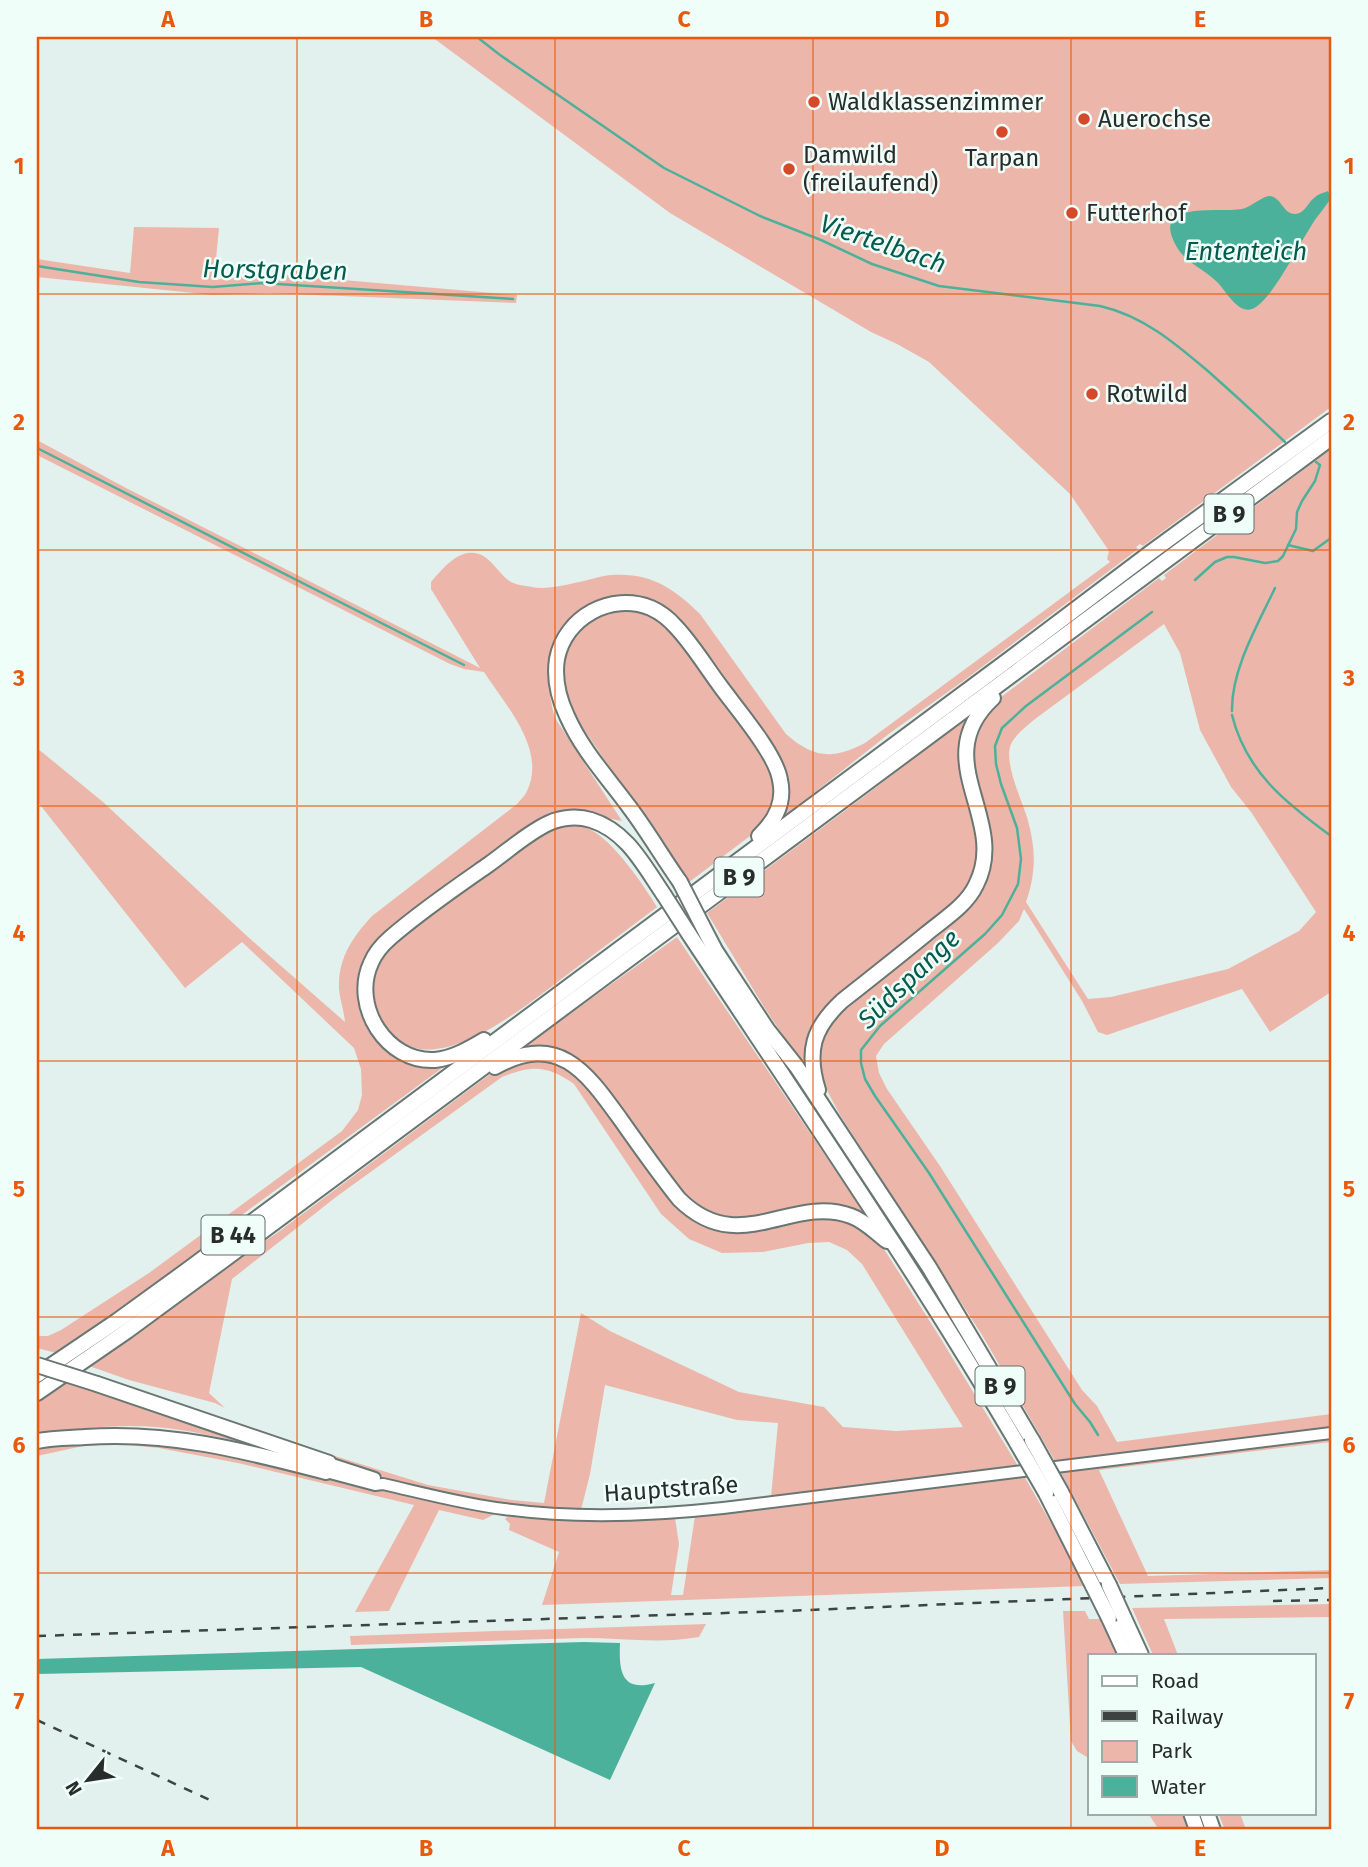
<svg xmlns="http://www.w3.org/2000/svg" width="1368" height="1867" font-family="'Fira Sans',sans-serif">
  <rect width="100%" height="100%" fill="#e2f1ed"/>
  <!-- green -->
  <g fill="#ecb7aa" fill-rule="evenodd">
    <path d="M432 37H1331V407L1143 546 1140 544 1136 547 1138 549 966 679 890 733 781 819 786 794 683 624C678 619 673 613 667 609 630 584 576 598 556 638 546 659 548 696 555 718L622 821 576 813 545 820 364 968 384 1044 449 1063 243 1214 189 1259 60 1354 37 1348V1336H48L61 1330 149 1273 342 1131 358 1110 362 1095 361 1069 354 1048 242 942 185 988 37 801V748L103 802 248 937 345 1022C344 1011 340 1000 339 989 338 958 352 938 372 916L517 804C520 800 525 796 527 791 547 749 505 705 484 672L464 669 450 664 37 455V440L126 488 480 668 431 589V582C442 570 456 551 474 553 490 554 498 574 511 582 517 585 526 586 532 587 547 590 564 585 579 582 589 580 600 576 611 575 650 572 674 588 700 614L786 734C813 758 833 760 865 743L1110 562 1107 559 1109 551 1070 494 929 362 897 344 871 332 670 213Z"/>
    <polygon points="134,227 219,228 214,280 262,273 517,295 516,303 266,293 213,295 37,277 37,259 130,273"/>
    <path d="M1331 449V992L1270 1032 1242 989 1107 1035 1098 1032 1082 1001 1024 909 1019 921 998 943 884 1044 876 1056 879 1073 887 1089 940 1166 1082 1390 1097 1406 1117 1442 1331 1414V1442L1099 1470 1148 1576 1331 1570V1578L1120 1584 1052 1456 982 1335 840 1115 821 1079 817 1058 821 1036 831 1019 872 983 964 912 990 864 991 848 986 821 973 769 971 743 979 723 993 703 1159 578 1162 581 1166 578 1164 575ZM1164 624 1180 653 1200 730 1231 787 1251 812 1316 912 1299 931 1228 969 1111 997 1088 999 1026 902C1036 874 1036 849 1028 821 1023 802 1005 767 1010 747 1012 737 1027 726 1035 719Z"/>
    <path d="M611 609C643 611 649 609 673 632L751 738 773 780V799L764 821 750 836 688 883 585 731C565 697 549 671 576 634 579 630 582 624 585 621 591 615 603 612 611 609Z"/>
    <polygon points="972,714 961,756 977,828 979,850 975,875 962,896 829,1009 809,1075 764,1007 707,913 858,801"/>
    <path d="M575 825C580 826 586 827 591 830 614 842 643 884 657 907 629 928 600 950 572 971 534 999 439 1082 394 1036 387 1028 380 1020 376 1009 367 978 379 959 400 938L543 833 559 827Z"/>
    <polygon points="677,937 869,1220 857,1214 736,1221 715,1217 688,1200 597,1078 580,1061 567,1054 518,1051"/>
    <path d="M528 1059 560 1062 578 1072 675 1203 689 1215 704 1224 726 1231 758 1230 813 1219 834 1217 864 1228 880 1243 891 1260 941 1339 1018 1466 771 1497 778 1423 737 1420 605 1385 590 1474 581 1510C532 1507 483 1502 435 1491 396 1482 358 1469 320 1456L322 1452 428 1485 512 1500 544 1503 581 1313 610 1331 739 1392 824 1407 843 1427 896 1431 963 1427 862 1264 847 1250 829 1242 808 1243 763 1252 722 1253 689 1239 661 1214 574 1084C547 1065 532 1065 502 1077L336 1197 232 1279 209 1393 225 1408 215 1403 129 1380 89 1366 218 1272 277 1233 493 1072Z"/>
    <path d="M67 1381 262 1447C227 1439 191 1430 155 1427 116 1424 75 1429 37 1435V1400Z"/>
    <polygon points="90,1439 182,1442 416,1498 495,1514 483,1520 439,1510 389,1611 355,1612 414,1505 238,1463 159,1448 118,1444 83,1446 37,1456 37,1447"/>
    <polygon points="1024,1476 1059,1537 1084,1586 542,1605 559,1552 509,1530 510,1524 505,1519 510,1515 588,1521 675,1518 679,1544 671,1595 683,1595 695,1516"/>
    <polygon points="1331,1604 1331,1617 1164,1619 1178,1655 1153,1655 1132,1608"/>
    <polygon points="1063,1611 1085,1611 1089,1619 1100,1619 1117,1655 1090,1655 1090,1759 1077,1751 1071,1741"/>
    <path d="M706 1624 699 1637C660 1644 622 1638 583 1638L351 1645 350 1636Z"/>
    <polygon points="1148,1813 1183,1813 1190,1830 1159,1830"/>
    <polygon points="1218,1813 1240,1813 1246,1830 1225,1830"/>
  </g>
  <!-- water -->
  <g fill="#4cb19b">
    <path d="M1328 191 1331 198C1325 208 1316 217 1310 228 1298 246 1271 302 1252 309 1237 314 1225 289 1216 281 1199 265 1181 262 1172 237 1170 230 1168 224 1175 218 1189 206 1223 212 1242 209 1251 207 1264 195 1270 196 1282 198 1283 214 1295 214 1304 214 1308 203 1314 198 1318 194 1323 193 1328 191Z"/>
    <path d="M584 1642 620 1643C619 1669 620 1693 655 1683L610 1780 361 1667 37 1674V1659Z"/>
  </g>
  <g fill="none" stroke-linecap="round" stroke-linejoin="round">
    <!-- stream -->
    <g stroke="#4cb19b" stroke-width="2.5">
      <path d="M477 37 500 55 664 168 760 216 821 240 872 264 939 286 1100 306C1144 316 1176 344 1209 372 1235 395 1260 418 1285 442"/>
      <polyline points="37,266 139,282 213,287 262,283 513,299"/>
      <polyline points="37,448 464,665"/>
      <polyline points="1288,545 1313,551 1331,538"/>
      <polyline points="1195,580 1215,562 1227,557 1234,557 1265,563 1278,561 1283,556 1296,529 1297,512 1302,501 1315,481 1320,465 1316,462"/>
      <path d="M1232 711C1231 670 1258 624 1275 588"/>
      <path d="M1232 715C1246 772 1286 803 1331 836"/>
      <polyline points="1098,1435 1090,1422 1075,1404 929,1173 875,1096 865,1079 861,1063 861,1050 880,1026 985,934 1002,915 1018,884 1021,859 1017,828 1001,784 996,764 995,746 1002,728 1026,706 1152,612"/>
    </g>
    <!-- major casing -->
    <g stroke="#697672" stroke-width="14">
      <g id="major">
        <polyline points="329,1463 375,1478"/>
        <path d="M326 1472 375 1485 383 1484C423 1493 463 1504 504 1509 577 1519 650 1516 723 1508L1331 1433"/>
      </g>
    </g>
    <!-- highway casing -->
    <g stroke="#697672" stroke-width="18">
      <g id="highway">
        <path d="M680 882C663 858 648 832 630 808 608 778 582 750 567 716 559 699 554 678 557 659 565 617 611 592 651 608 660 612 669 619 676 627 693 645 706 667 721 687 737 709 776 754 780 780 785 802 775 821 759 836"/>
        <polyline points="702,925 715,950 732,976 767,1029 797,1067 929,1267 1032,1440"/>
        <path d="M689 934C800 1102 915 1269 1017 1443"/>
        <path d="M484 1040C469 1049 453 1058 435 1060 387 1063 351 1006 371 963 375 953 382 945 390 938 421 911 455 888 488 865 508 851 527 833 549 823 562 817 578 816 591 820 627 831 644 866 664 895"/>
        <path d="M495 1067C559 1031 587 1073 621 1120 640 1147 659 1174 679 1199 739 1259 791 1194 851 1216 865 1221 875 1232 887 1241"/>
        <path d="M818 1090C806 1051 813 1028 842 1001 870 979 899 956 926 934 944 919 966 906 976 885 1010 819 926 760 993 698"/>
        <polyline points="37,1375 117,1321 190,1268 1011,658 1150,553 1331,421"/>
        <polyline points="97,1384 329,1463"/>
        <polyline points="37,1393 127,1331 221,1262 1331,438"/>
        <path d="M37 1441C53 1438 69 1438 85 1437 170 1431 245 1451 326 1472"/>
        <polyline points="1061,1492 1109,1585"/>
        <polyline points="1046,1493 1093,1586"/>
        <polyline points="1109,1618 1126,1655"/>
        <polyline points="1124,1618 1141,1655"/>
        <polyline points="1191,1813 1197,1830"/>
        <polyline points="1207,1813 1213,1830"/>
      </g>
    </g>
    <!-- major -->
    <use href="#major" stroke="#fff" stroke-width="10"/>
    <!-- highway -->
    <use href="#highway" stroke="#fff" stroke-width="14"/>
    <!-- rail -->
    <g stroke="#3d4341" stroke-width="2.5" stroke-dasharray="9 9" stroke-linecap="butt">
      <polyline points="1273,1601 1331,1600"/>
      <polyline points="37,1636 785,1611 1331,1588"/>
      <polyline points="37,1720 212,1801"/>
    </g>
    <!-- highway-bridge casing -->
    <g stroke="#697672" stroke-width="18" stroke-linecap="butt">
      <g id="highway-bridge">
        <polyline points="680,882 702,925"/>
        <polyline points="664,895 689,934"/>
        <polyline points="37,1365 97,1384"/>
        <polyline points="1032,1440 1061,1492"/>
        <polyline points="1017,1443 1046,1493"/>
        <polyline points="1109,1585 1124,1618"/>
        <polyline points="1093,1586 1109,1618"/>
      </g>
    </g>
    <!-- highway-bridge -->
    <use href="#highway-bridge" stroke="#fff" stroke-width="14"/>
  </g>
  <!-- grid -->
  <path fill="none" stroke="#e8590c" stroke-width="2" stroke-opacity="0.55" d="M297 37V1830M555 37V1830M813 37V1830M1071 37V1830M37 294H1331M37 550H1331M37 806H1331M37 1061H1331M37 1317H1331M37 1573H1331"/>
  <!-- markers -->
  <g fill="#d3492a" stroke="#f0fefa" stroke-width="2.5">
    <circle cx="814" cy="102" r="7"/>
    <circle cx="1084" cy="119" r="7"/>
    <circle cx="1002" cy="132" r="7"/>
    <circle cx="789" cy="169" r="7"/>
    <circle cx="1072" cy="213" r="7"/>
    <circle cx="1092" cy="394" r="7"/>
  </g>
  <g text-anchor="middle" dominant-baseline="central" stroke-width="5" stroke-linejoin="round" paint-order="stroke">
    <!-- shield labels -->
    <g fill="#f0fefa" stroke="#646c6a" stroke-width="2">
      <rect x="1204.5" y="494.5" width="49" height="39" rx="5"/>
      <rect x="714.5" y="857.5" width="49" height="39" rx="5"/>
      <rect x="201.5" y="1215.5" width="63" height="39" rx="5"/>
      <rect x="975.5" y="1366.5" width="49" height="39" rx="5"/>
    </g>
    <g font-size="23" font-weight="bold" fill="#282d2c">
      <text x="1229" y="514">B 9</text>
      <text x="739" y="877">B 9</text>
      <text x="233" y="1235">B 44</text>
      <text x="1000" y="1386">B 9</text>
    </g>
    <!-- poi labels -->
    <g font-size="24" fill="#282d2c" stroke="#f0fefa" text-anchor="start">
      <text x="828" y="102">Waldklassenzimmer</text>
      <text x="1098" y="119">Auerochse</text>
      <text x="803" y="155">Damwild<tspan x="803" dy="28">(freilaufend)</tspan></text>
      <text x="1002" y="158" text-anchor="middle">Tarpan</text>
      <text x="1086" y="213">Futterhof</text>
      <text x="1106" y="394">Rotwild</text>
    </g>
    <!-- street labels -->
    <g font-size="24" fill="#282d2c" stroke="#f0fefa">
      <text transform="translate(671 1489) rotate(-4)">Hauptstraße</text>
    </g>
    <!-- water labels -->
    <g font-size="26" font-style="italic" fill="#045c4d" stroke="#f0fefa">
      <text transform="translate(883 244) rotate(19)">Viertelbach</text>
      <text x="1246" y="251">Ententeich</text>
      <text transform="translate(275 270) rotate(1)">Horstgraben</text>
      <text transform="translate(909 979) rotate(-44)">Südspange</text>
    </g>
  </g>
  <!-- border -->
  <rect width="1368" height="1867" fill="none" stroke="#f0fefa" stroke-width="77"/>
  <!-- legend -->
  <rect x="1088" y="1654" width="228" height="161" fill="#f0fefa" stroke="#a0aaa8" stroke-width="2"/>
  <rect x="1102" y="1676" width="35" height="10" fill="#ffffff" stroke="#a0aaa8" stroke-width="2"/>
  <text x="1151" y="1688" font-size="21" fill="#282d2c">Road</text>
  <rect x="1102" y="1711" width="35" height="10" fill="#3d4341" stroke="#a0aaa8" stroke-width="2"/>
  <text x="1151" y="1724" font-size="21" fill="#282d2c">Railway</text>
  <rect x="1102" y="1741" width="35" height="21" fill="#ecb7aa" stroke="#a0aaa8" stroke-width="2"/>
  <text x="1151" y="1758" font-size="21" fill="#282d2c">Park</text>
  <rect x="1102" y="1776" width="35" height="21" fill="#4cb19b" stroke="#a0aaa8" stroke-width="2"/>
  <text x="1151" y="1794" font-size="21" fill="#282d2c">Water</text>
  <!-- north arrow -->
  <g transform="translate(88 1780) rotate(240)" stroke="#f0fefa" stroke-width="5" paint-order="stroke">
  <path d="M0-5L12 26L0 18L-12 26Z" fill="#282d2c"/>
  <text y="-10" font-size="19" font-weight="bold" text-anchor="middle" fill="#282d2c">N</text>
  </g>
  <rect x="38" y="38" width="1292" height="1790" fill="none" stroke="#e8590c" stroke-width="2.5"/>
  <g font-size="23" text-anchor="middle" font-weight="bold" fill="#e8590c">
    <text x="168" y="27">A</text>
    <text x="426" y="27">B</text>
    <text x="684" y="27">C</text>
    <text x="942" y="27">D</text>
    <text x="1200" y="27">E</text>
    <text x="19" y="174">1</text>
    <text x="1349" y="174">1</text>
    <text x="19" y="430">2</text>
    <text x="1349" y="430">2</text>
    <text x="19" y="686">3</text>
    <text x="1349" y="686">3</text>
    <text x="19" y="941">4</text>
    <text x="1349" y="941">4</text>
    <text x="19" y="1197">5</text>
    <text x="1349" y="1197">5</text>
    <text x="19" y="1453">6</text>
    <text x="1349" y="1453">6</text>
    <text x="19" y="1709">7</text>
    <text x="1349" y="1709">7</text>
    <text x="168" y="1856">A</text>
    <text x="426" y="1856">B</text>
    <text x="684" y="1856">C</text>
    <text x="942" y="1856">D</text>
    <text x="1200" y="1856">E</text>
  </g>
</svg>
